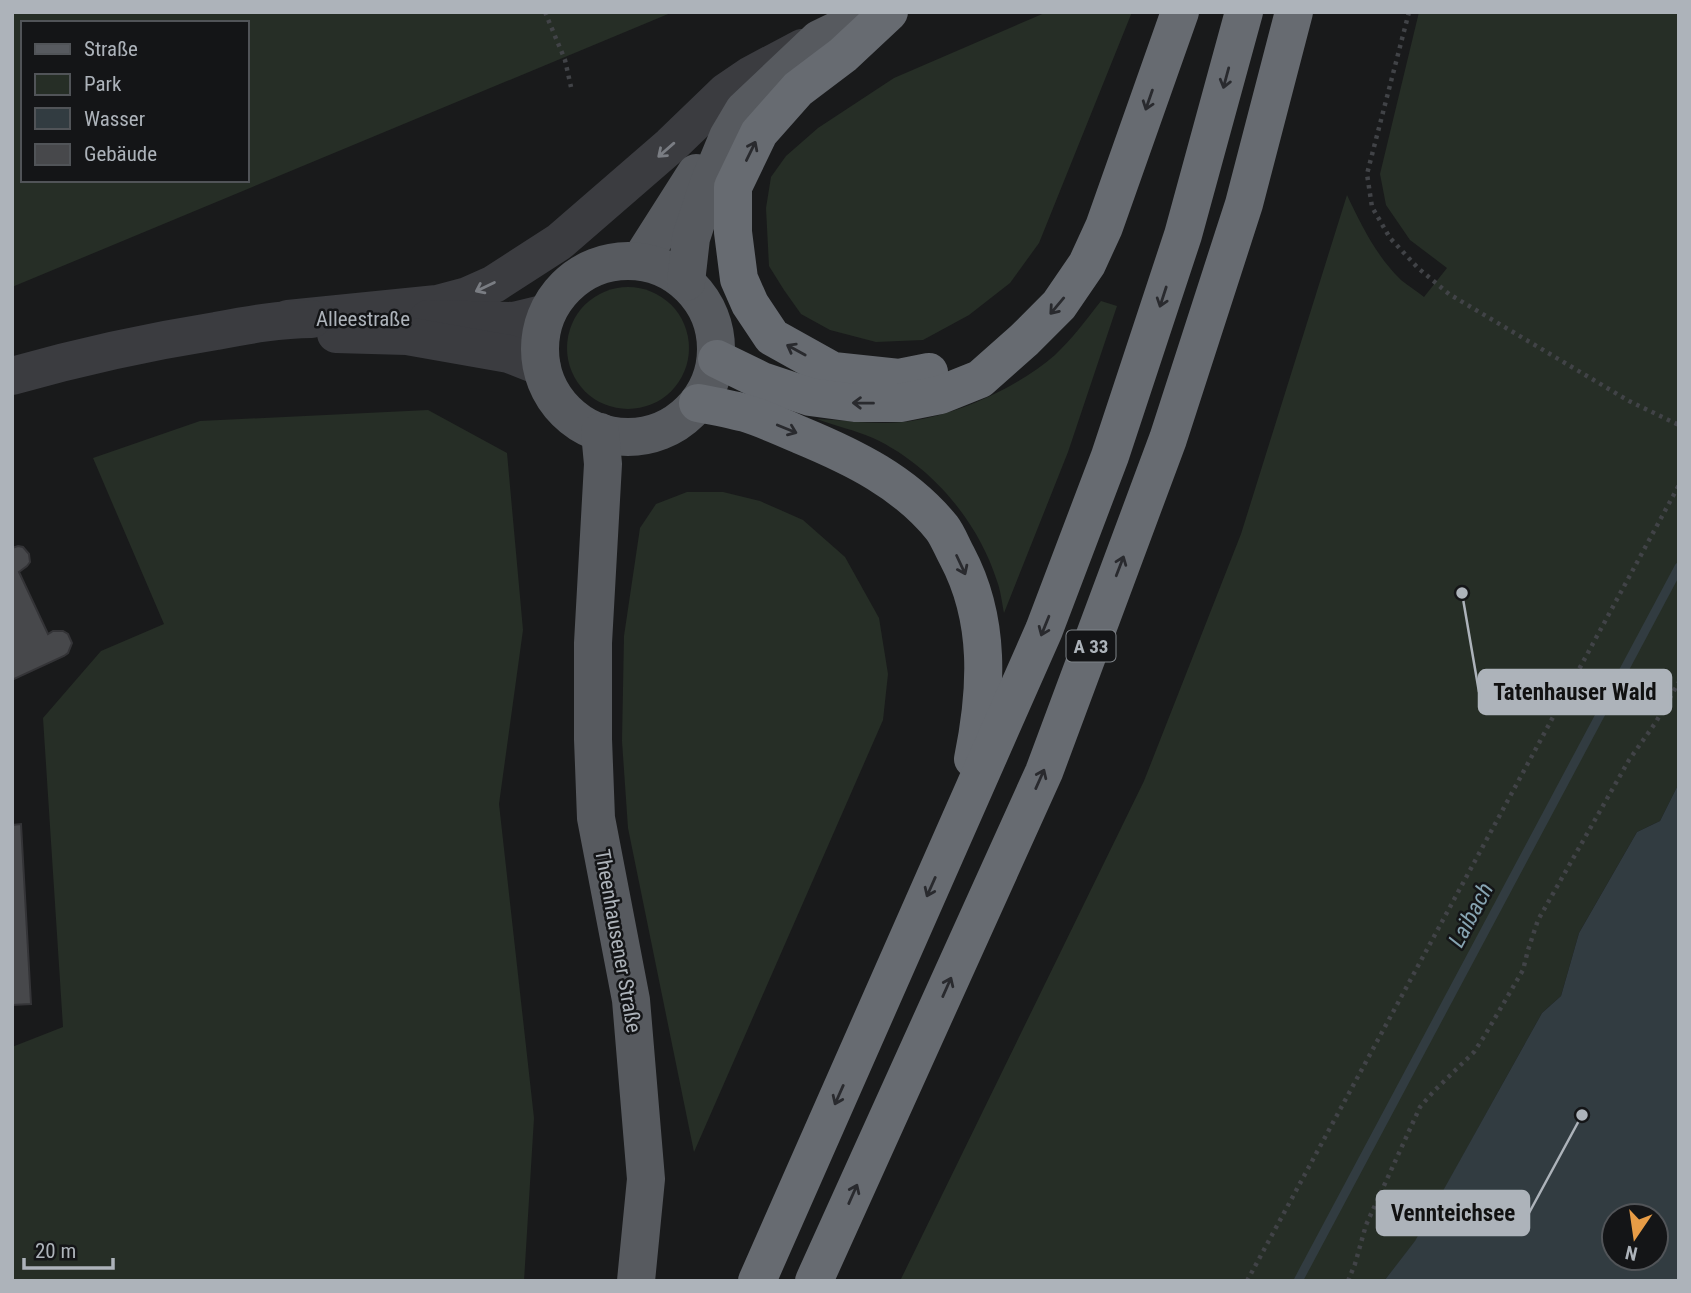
<svg xmlns="http://www.w3.org/2000/svg" width="1691" height="1293" font-family="'Roboto Condensed',sans-serif">
  <rect width="100%" height="100%" fill="#191a1b"/>
  <!-- green -->
  <g fill="#262e26" fill-rule="evenodd">
    <path d="M12 12H673L12 287ZM23 23H247V180H23Z"/>
    <polygon points="1047,12 1132,12 1039,243 1010,283 969,315 923,340 876,342 830,330 801,314 784,290 769,266 766,208 771,177 786,156 818,128 894,78"/>
    <path d="M1419 12H1679V783L1660 821 1637 832 1579 933 1561 996 1542 1013 1415 1242 1384 1281H900L1144 781 1241 534 1347 195C1361 225 1377 257 1401 280 1408 286 1417 291 1424 297L1447 268 1410 240 1386 205 1380 174Z"/>
    <circle cx="628" cy="348" r="61"/>
    <path d="M1101 301 1117 306 1068 452 1004 613C1002 603 1001 592 997 581 978 521 931 465 873 438 855 430 835 426 817 419 845 420 875 425 903 422 953 417 1017 388 1055 355 1072 339 1086 320 1101 301Z"/>
    <polygon points="428,410 507,453 523,630 499,804 534,1118 524,1281 12,1281 12,1047 63,1027 43,718 101,651 164,624 93,458 200,421"/>
    <polygon points="687,492 723,492 760,501 803,520 845,557 879,618 888,674 883,720 694,1152 628,828 622,741 624,636 640,528 656,504"/>
  </g>
  <!-- water -->
  <path fill="#323c41" fill-rule="evenodd" d="M1679 783V1281H1384L1415 1241 1542 1013 1561 996 1579 933 1637 832 1660 821ZM1614 1216H1656V1258H1614Z"/>
  <g fill="none" stroke-linecap="round" stroke-linejoin="round">
    <!-- stream -->
    <polyline stroke="#323c41" stroke-width="9" points="1298,1281 1679,567"/>
  </g>
  <!-- building -->
  <g fill="#47484b" stroke="#343437" stroke-width="2">
    <polygon points="18,546 23,547 29,554 30,562 27,566 19,572 48,634 53,631 63,631 68,634 72,643 68,653 64,656 12,680 12,548"/>
    <polygon points="21,824 31,1004 12,1005 12,825"/>
  </g>
  <g fill="none" stroke-linecap="round" stroke-linejoin="round">
    <!-- path -->
    <g stroke="#414347" stroke-width="4.5" stroke-dasharray="3.5 5" stroke-linecap="butt">
      <polyline points="545,12 565,60 571,87"/>
      <polyline points="1409,12 1367,174 1372,207 1390,238 1418,268 1449,294 1629,401 1679,425"/>
      <polyline points="1247,1281 1679,485"/>
      <polyline points="1348,1281 1355,1264 1366,1225 1420,1107 1434,1091 1474,1052 1485,1035 1523,970 1528,950 1538,920 1629,760 1656,722 1679,682"/>
    </g>
    <!-- minor -->
    <g stroke="#3b3c40" stroke-width="38">
      <polyline points="288,319 437,304 467,296 494,284 559,242 671,145 726,92 751,75 802,48"/>
      <polyline points="428,319 514,321 547,313"/>
      <polyline points="336,334 407,336 509,354 542,367"/>
      <path d="M12 376C79 357 147 342 216 331 248 325 280 319 312 319"/>
    </g>
    <!-- major -->
    <g stroke="#575a5f" stroke-width="38">
      <polyline points="640,261 696,173"/>
      <circle cx="628" cy="349" r="88"/>
      <polyline points="686,282 691,238 709,183 728,137 744,110 819,39 875,12"/>
      <polyline points="600,432 603,464 593,643 593,739 596,818 631,1000 646,1179 636,1281"/>
    </g>
    <!-- highway -->
    <g stroke="#676b71" stroke-width="38">
      <polyline points="889,12 843,55 798,89 759,133 733,187 733,232 739,279 750,304 772,337 833,371 899,378 929,372"/>
      <polyline points="717,359 762,381 810,397 855,403 900,403 940,395 980,379 1024,340 1059,305 1087,264 1104,227 1180,12"/>
      <path d="M698 403C714 406 730 409 745 413 764 419 782 427 800 435 853 457 905 482 942 528 948 536 952 547 957 556 991 620 987 690 973 759"/>
      <polyline points="757,1281 1044,630 1110,456 1183,235 1244,12"/>
      <polyline points="814,1281 1044,772 1168,439 1244,204 1294,12"/>
    </g>
  </g>
  <!-- one-way arrows -->
  <defs><path id="oneway-shaft" d="M-6 0H5M1.5-3L5.5 0L1.5 3" fill="none" stroke-width="1.6" stroke-linecap="round" stroke-linejoin="round" transform="scale(1.75)"/></defs>
  <g stroke="#292a2e">
    <use href="#oneway-shaft" transform="translate(1226 78) rotate(105)"/>
    <use href="#oneway-shaft" transform="translate(1149 100) rotate(109)"/>
    <use href="#oneway-shaft" transform="translate(751 151) rotate(-64)"/>
    <use href="#oneway-shaft" transform="translate(1163 297) rotate(108)"/>
    <use href="#oneway-shaft" transform="translate(1057 306) rotate(130)"/>
    <use href="#oneway-shaft" transform="translate(796 350) rotate(-151)"/>
    <use href="#oneway-shaft" transform="translate(863 403) rotate(-179)"/>
    <use href="#oneway-shaft" transform="translate(787 429) rotate(22)"/>
    <use href="#oneway-shaft" transform="translate(961 565) rotate(65)"/>
    <use href="#oneway-shaft" transform="translate(1120 566) rotate(-69)"/>
    <use href="#oneway-shaft" transform="translate(1045 626) rotate(112)"/>
    <use href="#oneway-shaft" transform="translate(1040 779) rotate(-66)"/>
    <use href="#oneway-shaft" transform="translate(931 887) rotate(114)"/>
    <use href="#oneway-shaft" transform="translate(947 987) rotate(-66)"/>
    <use href="#oneway-shaft" transform="translate(839 1095) rotate(114)"/>
    <use href="#oneway-shaft" transform="translate(853 1194) rotate(-66)"/>
  </g>
  <g stroke="#7a7d83">
    <use href="#oneway-shaft" transform="translate(666 150) rotate(139)"/>
    <use href="#oneway-shaft" transform="translate(485 287) rotate(154)"/>
  </g>
  <g text-anchor="middle" dominant-baseline="central" stroke-width="5" stroke-linejoin="round" paint-order="stroke">
    <!-- shield labels -->
    <rect fill="#141517" stroke="#7f8489" stroke-width="2" x="1066.5" y="630.5" width="49" height="31" rx="5"/>
    <g font-size="19" font-weight="bold" fill="#adb3ba">
      <text x="1091" y="646">A 33</text>
    </g>
    <!-- street labels -->
    <g font-size="21" fill="#adb3ba" stroke="#141517">
      <text x="363" y="319">Alleestraße</text>
      <text transform="translate(618 941) rotate(80)">Theenhausener Straße</text>
    </g>
    <!-- water labels -->
    <g font-size="23" font-style="italic" fill="#87a4b2" stroke="#141517">
      <text transform="translate(1471 915) rotate(-62)">Laibach</text>
    </g>
  </g>
  <!-- callouts -->
  <path fill="none" stroke="#adb3ba" stroke-width="2.5" d="M1462 593L1479 692M1582 1115L1529 1213"/>
  <g fill="#adb3ba" stroke="#141517" stroke-width="2.5">
    <circle cx="1462" cy="593" r="7"/>
    <circle cx="1582" cy="1115" r="7"/>
  </g>
  <g fill="#adb3ba" stroke="#adb3ba" stroke-width="2.5">
    <rect x="1479" y="670" width="192" height="44" rx="7"/>
    <rect x="1377" y="1191" width="152" height="44" rx="7"/>
  </g>
  <g font-size="23" text-anchor="middle" font-weight="bold" fill="#111">
    <text x="1575" y="700">Tatenhauser Wald</text>
    <text x="1453" y="1221">Vennteichsee</text>
  </g>
  <!-- border -->
  <rect width="1691" height="1293" fill="none" stroke="#adb3ba" stroke-width="28"/>
  <!-- legend -->
  <rect x="21" y="21" width="228" height="161" fill="#141517" stroke="#515458" stroke-width="2"/>
  <rect x="35" y="44" width="35" height="10" fill="#575a5f" stroke="#515458" stroke-width="2"/>
  <text x="84" y="56" font-size="21" fill="#adb3ba">Straße</text>
  <rect x="35" y="74" width="35" height="21" fill="#262e26" stroke="#515458" stroke-width="2"/>
  <text x="84" y="91" font-size="21" fill="#adb3ba">Park</text>
  <rect x="35" y="108" width="35" height="21" fill="#323c41" stroke="#515458" stroke-width="2"/>
  <text x="84" y="126" font-size="21" fill="#adb3ba">Wasser</text>
  <rect x="35" y="144" width="35" height="21" fill="#47484b" stroke="#515458" stroke-width="2"/>
  <text x="84" y="161" font-size="21" fill="#adb3ba">Gebäude</text>
  <!-- north arrow -->
  <g transform="translate(1635 1237) rotate(193)"><circle r="33" fill="#141517" stroke="#515458" stroke-width="2"/>
  <path d="M0-5L12 26L0 18L-12 26Z" fill="#e79c46"/>
  <text y="-10" font-size="19" font-weight="bold" text-anchor="middle" fill="#adb3ba">N</text>
  </g>
  <!-- scale -->
  <path d="M24 1258v10h89v-10" fill="none" stroke="#adb3ba" stroke-width="3.5"/>
  <text x="35" y="1258" font-size="21" fill="#adb3ba" stroke="#141517" stroke-width="5" paint-order="stroke">20 m</text>
</svg>
